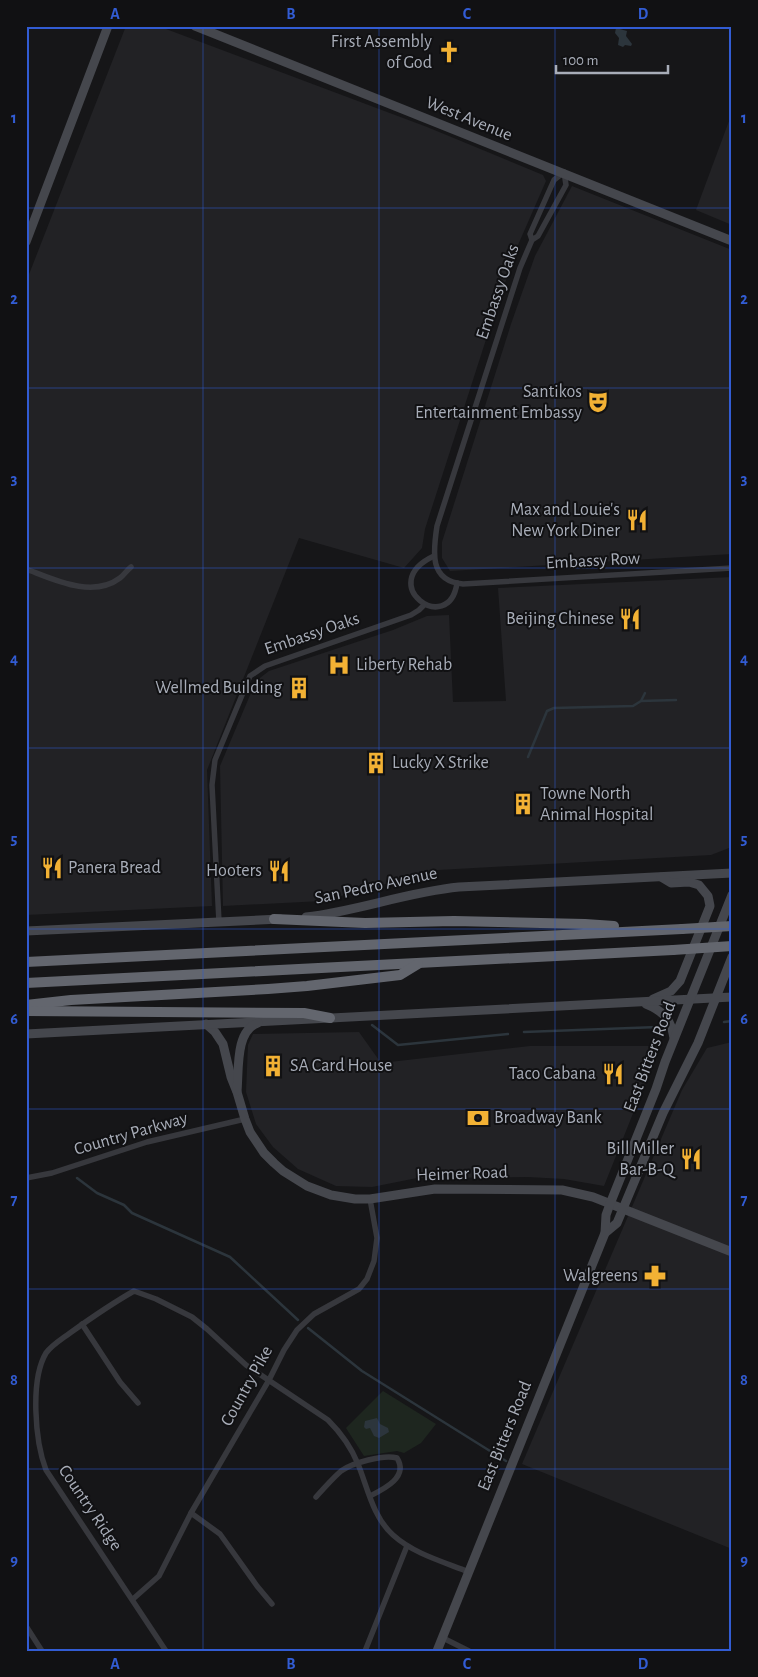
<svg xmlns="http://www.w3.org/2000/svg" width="758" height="1677" font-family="'Alegreya Sans',sans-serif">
  <rect width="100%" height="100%" fill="#161618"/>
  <!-- built -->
  <g fill="#222225">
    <polygon points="126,26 158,26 427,127 543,175 546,181 518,245 491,324 425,529 422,548 404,568 299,538 207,770 212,906 26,915 26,282"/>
    <polygon points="732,113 732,225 696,210"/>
    <polygon points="572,186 732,250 732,554 450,571 442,558 442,542 511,324 535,256"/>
    <polygon points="732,577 732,846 729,848 711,855 438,870 322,901 223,906 220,766 256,681 269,671 393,630 427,616 449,615 453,702 506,701 498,588"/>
    <polygon points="359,1032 381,1063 530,1046 660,1046 604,1186 564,1179 528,1177 417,1178 372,1187 336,1186 298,1169 273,1147 256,1124 246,1092 248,1045 253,1034"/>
    <polygon points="732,1042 732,1549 522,1464 682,1090 707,1048"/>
  </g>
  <!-- green -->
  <polygon fill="#1e261f" points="383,1391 436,1424 421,1443 404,1453 397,1451 364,1456 346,1428"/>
  <!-- water -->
  <g fill="#2c353c">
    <polygon points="616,28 627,31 626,36 632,44 631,46 625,45 623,47 618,45 619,38 615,33"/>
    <polygon points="377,1418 380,1424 388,1428 389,1432 379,1438 374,1436 370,1428 366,1429 364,1427 365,1421"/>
  </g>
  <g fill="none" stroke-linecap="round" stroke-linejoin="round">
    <!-- stream -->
    <g stroke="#2c353c" stroke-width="2.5">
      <polyline points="641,701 645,693"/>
      <polyline points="528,757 547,711 554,708 633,706 641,701 676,700"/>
      <polyline points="724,1022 732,1021"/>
      <polyline points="372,1025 398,1045 508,1034"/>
      <polyline points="524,1032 658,1027"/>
      <polyline points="77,1178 97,1193 124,1205 132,1213 230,1257 298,1320"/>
      <polyline points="308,1328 362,1371 506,1461"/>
    </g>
    <!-- street -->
    <g stroke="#37383d" stroke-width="5.5">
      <path d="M532 240 530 234 554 180 564 172 566 185 538 236 532 240 520 268 437 526C433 552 429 581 463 584L732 568"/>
      <path d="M434 556C374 584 449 638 457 583"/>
      <path d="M26 569C53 579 92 599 120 578 124 575 127 570 131 567"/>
      <polyline points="219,922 212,785 215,760 250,676 265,666 411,615 419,610 424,605"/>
      <polyline points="26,1178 52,1173 147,1142 245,1119"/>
      <polyline points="82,1324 120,1382 138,1403"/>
      <path d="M316 1497C324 1488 332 1479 341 1471 352 1463 384 1454 397 1458 409 1477 384 1489 370 1496"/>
      <polyline points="191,1513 220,1534 257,1586 272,1604"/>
      <polyline points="133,1599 159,1576 191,1513 269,1380 284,1350 297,1330 314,1314 359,1289 367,1279 374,1261 377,1238 370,1199"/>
      <polyline points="26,1626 42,1651"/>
      <polyline points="443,1638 469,1651"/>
      <path d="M166 1651 46 1470C35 1441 30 1380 46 1353 52 1345 62 1339 70 1333 91 1318 111 1304 134 1291L156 1299 192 1317 207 1329 246 1365 328 1420C341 1433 351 1447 358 1464 368 1489 373 1517 393 1535 414 1554 444 1562 469 1572"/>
      <polyline points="365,1651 407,1546"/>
    </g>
    <!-- secondary -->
    <g stroke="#45474d" stroke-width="9">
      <polyline points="195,26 732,241"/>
      <polyline points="26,242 108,26"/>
      <path d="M306 917C358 911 407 892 459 887L732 873"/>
      <polyline points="26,931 280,919"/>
      <polyline points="653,999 671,991 680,981 710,906 708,896 699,885 689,882 671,883 661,877"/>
      <path d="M646 1004C663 1011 671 1019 674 1038"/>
      <polyline points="206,1024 215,1032 223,1044 231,1077 237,1092 245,1119 250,1132 264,1153 274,1163 283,1171 307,1186 331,1195 355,1199 370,1199 435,1189 562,1190 593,1197 732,1252"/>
      <polyline points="26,1034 732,997"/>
      <path d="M237 1091C239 1071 235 1030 258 1023"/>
      <polyline points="605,1233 617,1223 663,1113 698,1043 732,957"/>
      <polyline points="437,1651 605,1233 606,1215 610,1204 656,1089 665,1062 732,895"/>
    </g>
    <!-- highway -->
    <g stroke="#63666e" stroke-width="10">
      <polyline points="274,919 365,923 454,921 585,924 614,926"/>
      <polyline points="26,962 682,929"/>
      <polyline points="26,983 673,950"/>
      <polyline points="26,1005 71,1000 268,989 307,986 400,975 418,964"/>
      <polyline points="26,1011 304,1013 330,1018"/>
    </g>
    <!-- highway-bridge -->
    <g stroke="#63666e" stroke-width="10">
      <polyline points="682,929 732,926"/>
      <polyline points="673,950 732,946"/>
    </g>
  </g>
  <!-- grid -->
  <path fill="none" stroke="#325cd3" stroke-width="1" stroke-opacity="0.55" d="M203 26V1651M379 26V1651M555 26V1651M26 208H732M26 388H732M26 568H732M26 748H732M26 929H732M26 1109H732M26 1289H732M26 1469H732"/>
  <!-- icons -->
  <defs>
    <g id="church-bare" transform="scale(1.725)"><path d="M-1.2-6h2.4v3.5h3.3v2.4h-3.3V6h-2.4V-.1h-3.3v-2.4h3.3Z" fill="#f2b134" stroke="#111113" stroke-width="2.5" paint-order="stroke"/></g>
    <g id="theatre-bare" transform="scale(1.725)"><path d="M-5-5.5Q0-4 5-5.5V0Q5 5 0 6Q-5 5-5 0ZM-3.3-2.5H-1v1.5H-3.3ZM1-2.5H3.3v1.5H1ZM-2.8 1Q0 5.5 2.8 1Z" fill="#f2b134" stroke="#111113" stroke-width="2.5" paint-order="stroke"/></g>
    <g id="restaurant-bare" transform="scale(1.725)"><path d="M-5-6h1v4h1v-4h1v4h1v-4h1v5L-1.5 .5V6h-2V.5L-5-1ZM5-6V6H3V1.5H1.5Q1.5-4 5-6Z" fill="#f2b134" stroke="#111113" stroke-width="2.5" paint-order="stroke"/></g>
    <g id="hospital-bare" transform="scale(1.725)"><path d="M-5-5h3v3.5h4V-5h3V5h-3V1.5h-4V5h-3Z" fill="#f2b134" stroke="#111113" stroke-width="2.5" paint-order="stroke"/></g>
    <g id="building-bare" transform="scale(1.725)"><path d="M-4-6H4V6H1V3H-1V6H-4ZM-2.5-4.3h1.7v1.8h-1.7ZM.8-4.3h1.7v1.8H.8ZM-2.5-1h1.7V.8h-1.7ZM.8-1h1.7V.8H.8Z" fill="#f2b134" stroke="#111113" stroke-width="2.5" paint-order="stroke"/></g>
    <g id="bank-bare" transform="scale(1.725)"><path d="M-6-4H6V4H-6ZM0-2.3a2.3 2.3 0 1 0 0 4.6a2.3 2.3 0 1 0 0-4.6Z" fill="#f2b134" stroke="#111113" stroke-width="2.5" paint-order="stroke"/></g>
    <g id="pharmacy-bare" transform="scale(1.725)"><path d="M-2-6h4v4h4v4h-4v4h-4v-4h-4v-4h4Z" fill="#f2b134" stroke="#111113" stroke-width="2.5" paint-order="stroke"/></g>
  </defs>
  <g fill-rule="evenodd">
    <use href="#church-bare" x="449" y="52"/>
    <use href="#theatre-bare" x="598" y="402"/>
    <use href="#restaurant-bare" x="637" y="520"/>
    <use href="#restaurant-bare" x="630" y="619"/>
    <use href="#hospital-bare" x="339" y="665"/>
    <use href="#building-bare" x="299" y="688"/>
    <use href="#building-bare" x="376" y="763"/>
    <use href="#building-bare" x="523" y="804"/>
    <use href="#restaurant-bare" x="52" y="868"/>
    <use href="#restaurant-bare" x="279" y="871"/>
    <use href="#building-bare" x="273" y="1066"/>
    <use href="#restaurant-bare" x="613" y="1074"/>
    <use href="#bank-bare" x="478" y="1118"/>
    <use href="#restaurant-bare" x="691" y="1159"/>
    <use href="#pharmacy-bare" x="655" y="1276"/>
  </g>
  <g text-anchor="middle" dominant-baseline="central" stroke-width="4" stroke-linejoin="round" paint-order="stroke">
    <!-- poi labels -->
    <g font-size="18" fill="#a8adb8" stroke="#111113" text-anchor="end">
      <text x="432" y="42">First Assembly<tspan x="432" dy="21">of God</tspan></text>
      <text x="582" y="392">Santikos<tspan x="582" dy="21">Entertainment Embassy</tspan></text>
      <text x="620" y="510">Max and Louie's<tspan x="620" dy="21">New York Diner</tspan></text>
      <text x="614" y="619">Beijing Chinese</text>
      <text x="356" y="665" text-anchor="start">Liberty Rehab</text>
      <text x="282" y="688">Wellmed Building</text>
      <text x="392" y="763" text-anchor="start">Lucky X Strike</text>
      <text x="540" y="794" text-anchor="start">Towne North<tspan x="540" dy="21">Animal Hospital</tspan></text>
      <text x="68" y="868" text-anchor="start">Panera Bread</text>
      <text x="262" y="871">Hooters</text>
      <text x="290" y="1066" text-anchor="start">SA Card House</text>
      <text x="596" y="1074">Taco Cabana</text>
      <text x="494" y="1118" text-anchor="start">Broadway Bank</text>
      <text x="674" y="1149">Bill Miller<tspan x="674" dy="21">Bar-B-Q</tspan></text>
      <text x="638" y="1276">Walgreens</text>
    </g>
    <!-- street labels -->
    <g font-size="18" fill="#a8adb8" stroke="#111113">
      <text transform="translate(469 119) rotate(22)">West Avenue</text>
      <text transform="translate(498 292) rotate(-71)">Embassy Oaks</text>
      <text transform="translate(593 561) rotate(-3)">Embassy Row</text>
      <text transform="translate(312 634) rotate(-19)">Embassy Oaks</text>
      <text transform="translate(376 886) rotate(-12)">San Pedro Avenue</text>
      <text transform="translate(650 1057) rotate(-69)">East Bitters Road</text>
      <text transform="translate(131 1134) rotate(-16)">Country Parkway</text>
      <text transform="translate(462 1174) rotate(-2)">Heimer Road</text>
      <text transform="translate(247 1386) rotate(-61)">Country Pike</text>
      <text transform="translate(505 1436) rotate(-68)">East Bitters Road</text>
      <text transform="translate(90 1508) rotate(56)">Country Ridge</text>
    </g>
  </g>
  <!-- border -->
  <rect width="758" height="1677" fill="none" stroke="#111113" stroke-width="55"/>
  <!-- scale -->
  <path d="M556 65v8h112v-8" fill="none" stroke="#a8adb8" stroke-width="2.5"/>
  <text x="563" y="65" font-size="15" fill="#a8adb8" stroke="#111113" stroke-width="4" paint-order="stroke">100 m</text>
  <rect x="28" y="28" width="702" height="1622" fill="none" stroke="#325cd3" stroke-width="2"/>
  <g font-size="16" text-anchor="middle" font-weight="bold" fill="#325cd3">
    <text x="115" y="19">A</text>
    <text x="291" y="19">B</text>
    <text x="467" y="19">C</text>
    <text x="643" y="19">D</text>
    <text x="14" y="123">1</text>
    <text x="744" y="123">1</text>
    <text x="14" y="304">2</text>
    <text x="744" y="304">2</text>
    <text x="14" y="484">3</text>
    <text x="744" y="484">3</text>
    <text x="14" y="664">4</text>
    <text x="744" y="664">4</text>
    <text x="14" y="844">5</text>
    <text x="744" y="844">5</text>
    <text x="14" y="1024">6</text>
    <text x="744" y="1024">6</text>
    <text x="14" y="1205">7</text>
    <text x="744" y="1205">7</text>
    <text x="14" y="1385">8</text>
    <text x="744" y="1385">8</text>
    <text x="14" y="1565">9</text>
    <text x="744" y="1565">9</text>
    <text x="115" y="1669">A</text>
    <text x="291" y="1669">B</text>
    <text x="467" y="1669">C</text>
    <text x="643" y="1669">D</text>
  </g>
</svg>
